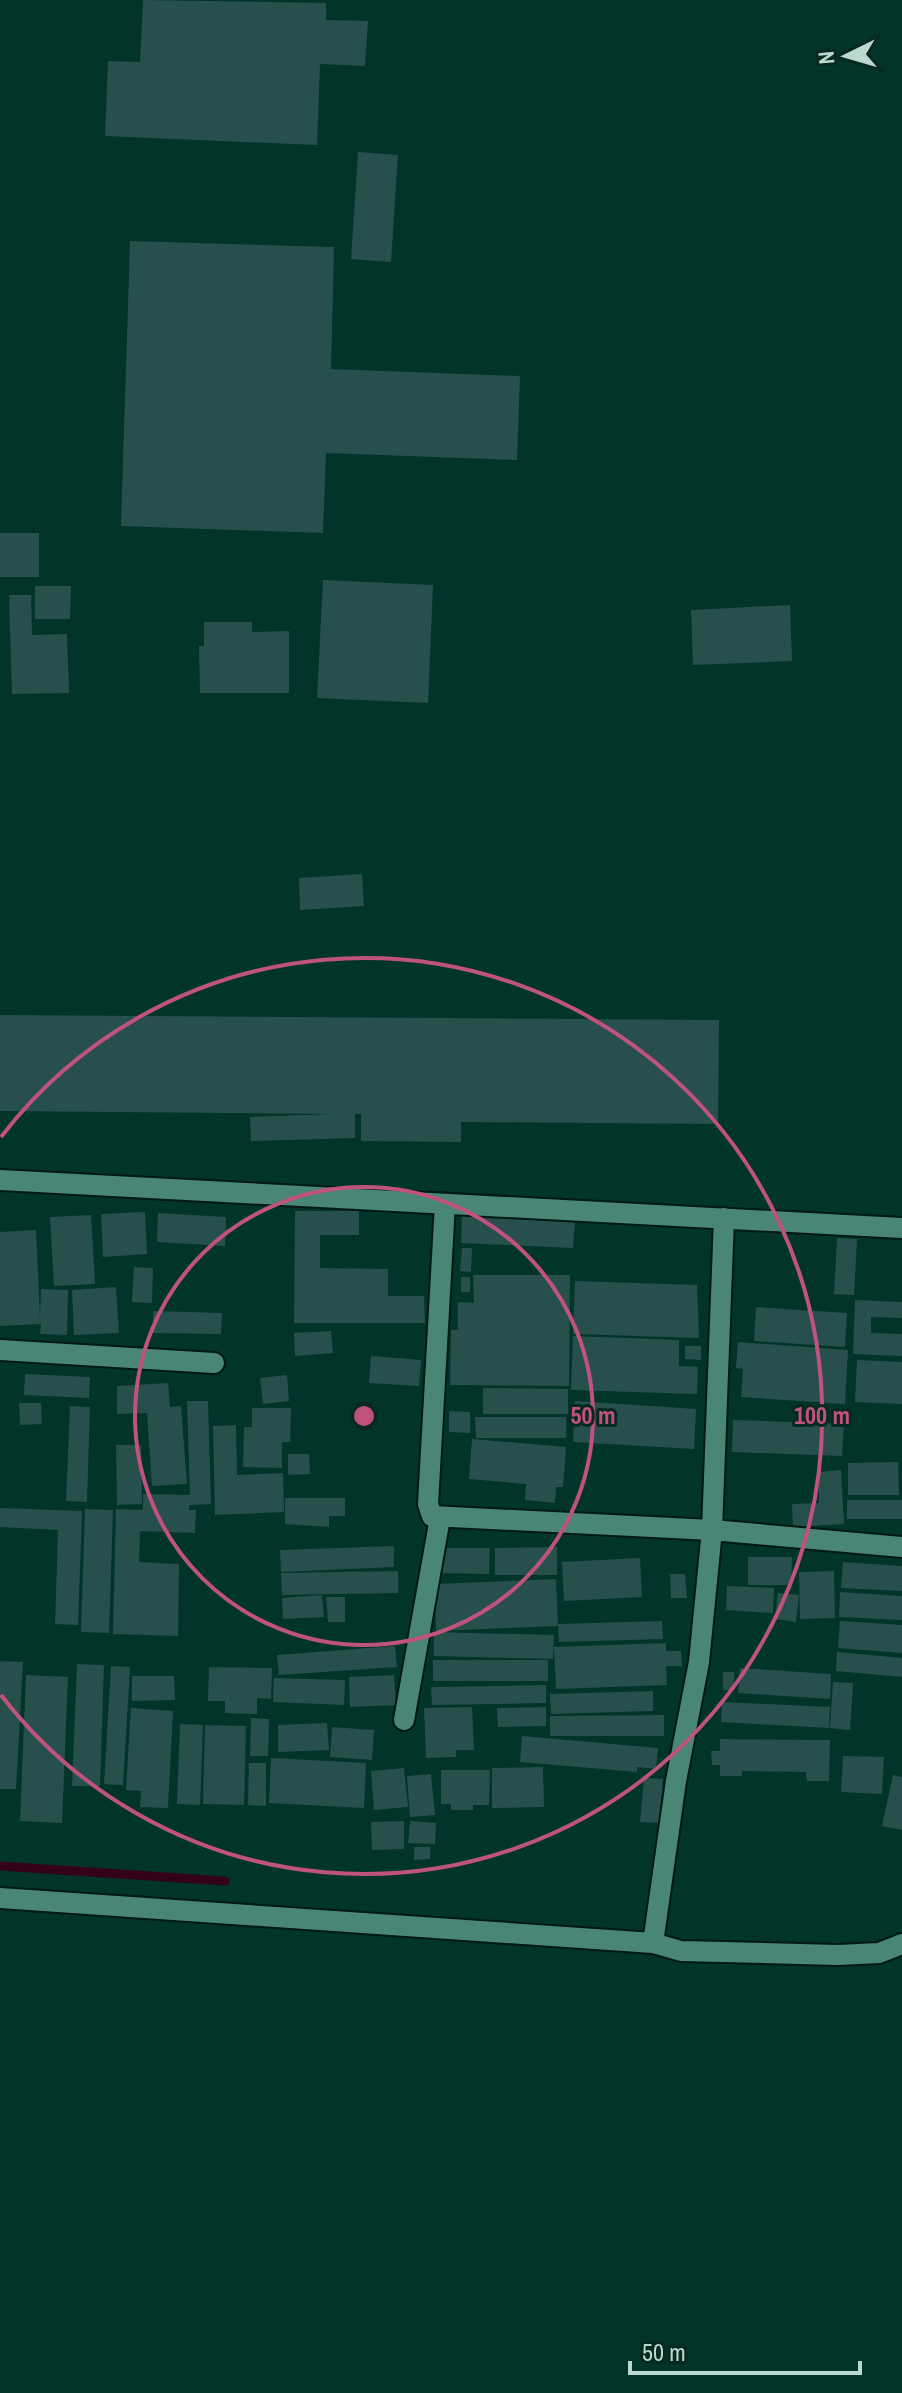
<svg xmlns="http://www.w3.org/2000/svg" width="902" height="2393" font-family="'Archivo Narrow',sans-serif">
  <rect width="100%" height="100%" fill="#023529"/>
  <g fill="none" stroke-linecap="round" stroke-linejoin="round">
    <!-- stream -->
    <polyline stroke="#35001c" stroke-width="9" points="0,1866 225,1881"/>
  </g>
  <!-- building -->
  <g fill="#264f4e">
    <polygon points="143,0 326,3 326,20 368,21 365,66 320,64 317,145 105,136 108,61 140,62"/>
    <polygon points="358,152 398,155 391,262 351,259"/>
    <polygon points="130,241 334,247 331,369 520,376 517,460 326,453 323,533 121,526"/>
    <rect x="0" y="533" width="39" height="44"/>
    <polygon points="323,580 433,585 428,703 317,698"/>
    <polygon points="35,586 71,586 70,619 35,619"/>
    <polygon points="9,595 31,595 32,635 67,634 69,693 12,694"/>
    <polygon points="790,605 792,661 693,665 691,610"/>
    <polygon points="204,622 252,622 252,632 289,631 289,693 200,693 199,646 204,646"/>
    <polygon points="362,874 364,906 300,910 299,878"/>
    <polygon points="0,1015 719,1020 718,1124 461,1122 461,1142 361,1141 361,1114 355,1114 355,1138 251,1141 250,1117 333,1114 0,1111"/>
    <polygon points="295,1211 359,1211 359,1235 320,1235 320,1268 388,1269 388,1296 424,1296 425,1323 294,1323"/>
    <polygon points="145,1212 147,1254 103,1257 101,1214"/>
    <polygon points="158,1213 226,1217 225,1246 157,1242"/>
    <polygon points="91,1215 95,1284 54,1286 50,1217"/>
    <polygon points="462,1215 575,1221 573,1248 461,1243"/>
    <polygon points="36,1230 40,1318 41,1289 68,1290 67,1335 40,1334 41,1324 0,1326 0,1232"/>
    <polygon points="837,1238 857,1239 854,1295 834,1294"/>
    <polygon points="462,1248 472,1248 471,1272 460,1271"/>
    <polygon points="134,1267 153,1268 152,1303 132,1302"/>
    <polygon points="473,1275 570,1275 569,1386 450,1385 451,1330 458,1330 458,1302 474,1303"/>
    <rect x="461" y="1277" width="9" height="15"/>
    <polygon points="575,1281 697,1285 699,1338 573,1334"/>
    <polygon points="116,1287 119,1333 74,1335 72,1290"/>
    <polygon points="855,1300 902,1302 902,1318 871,1317 871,1333 902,1334 902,1356 853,1354"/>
    <polygon points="756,1307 847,1313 845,1347 754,1341"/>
    <polygon points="153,1311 222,1313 221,1334 153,1333"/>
    <polygon points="331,1331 333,1353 295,1356 294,1333"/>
    <polygon points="573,1336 679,1340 679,1366 698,1367 697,1394 571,1390"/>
    <polygon points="738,1342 848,1350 845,1404 741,1397 743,1369 736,1368"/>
    <polygon points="685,1346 701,1346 701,1360 685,1359"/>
    <polygon points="371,1356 421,1360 419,1386 369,1383"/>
    <polygon points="857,1360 902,1362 902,1404 855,1402"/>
    <polygon points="25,1374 90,1377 89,1398 24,1395"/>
    <polygon points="287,1375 289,1401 263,1404 260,1378"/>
    <polygon points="168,1383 170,1407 181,1406 187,1484 152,1486 147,1413 117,1414 117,1386"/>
    <polygon points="483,1388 568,1389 568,1414 483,1414"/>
    <polygon points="187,1401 208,1401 211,1504 189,1505 189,1510 196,1510 195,1533 140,1531 139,1562 179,1564 178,1636 113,1634 116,1509 143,1510 143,1494 190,1495"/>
    <polygon points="575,1401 696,1409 694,1449 573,1442"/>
    <polygon points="19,1403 41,1403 42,1424 20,1425"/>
    <polygon points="70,1406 90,1407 87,1502 66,1501"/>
    <polygon points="252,1408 291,1408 290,1442 282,1442 282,1468 243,1467 244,1427 252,1427"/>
    <polygon points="449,1411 470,1412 470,1433 449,1432"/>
    <polygon points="475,1417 566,1417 566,1438 476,1438"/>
    <polygon points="733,1420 844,1424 842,1456 732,1452"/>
    <polygon points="236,1425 237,1475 283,1473 284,1512 215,1515 213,1426"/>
    <polygon points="472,1439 566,1447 563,1487 556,1487 555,1503 525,1500 526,1484 469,1479"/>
    <polygon points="116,1445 141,1445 142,1504 117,1505"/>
    <polygon points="288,1454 309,1454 310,1474 288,1475"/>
    <polygon points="898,1462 899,1495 848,1495 848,1463"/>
    <polygon points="841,1470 844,1524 793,1527 792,1504 819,1503 818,1472"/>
    <polygon points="285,1498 345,1498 345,1516 329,1516 329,1527 285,1524"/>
    <rect x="847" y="1500" width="55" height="19"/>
    <polygon points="0,1508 82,1511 78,1625 55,1624 58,1530 0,1527"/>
    <polygon points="85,1509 113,1510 109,1633 81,1632"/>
    <polygon points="394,1546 394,1567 281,1572 280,1550"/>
    <polygon points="557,1547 557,1575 495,1575 495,1548"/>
    <polygon points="438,1548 490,1548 489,1574 438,1573"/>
    <polygon points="748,1557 792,1557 791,1585 748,1585"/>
    <polygon points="640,1558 642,1597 564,1601 562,1562"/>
    <polygon points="843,1562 902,1566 902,1591 841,1588"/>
    <polygon points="398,1571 398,1593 282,1595 281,1573"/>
    <polygon points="834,1571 835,1618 800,1619 799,1572"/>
    <polygon points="670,1574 685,1574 687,1598 671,1598"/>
    <polygon points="556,1579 558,1626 436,1631 435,1584"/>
    <polygon points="727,1586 774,1588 773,1613 726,1610"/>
    <polygon points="840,1592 902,1596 902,1620 839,1617"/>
    <polygon points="778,1593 799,1595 796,1622 775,1619"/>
    <polygon points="322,1595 324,1617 283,1619 282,1598"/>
    <polygon points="326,1597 345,1597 345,1622 328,1622"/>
    <polygon points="662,1621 663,1639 559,1642 558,1624"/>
    <polygon points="840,1621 902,1625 902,1653 838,1648"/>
    <polygon points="434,1632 554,1635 553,1659 434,1656"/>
    <polygon points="666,1643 666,1651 681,1651 682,1666 666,1666 667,1685 556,1689 554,1647"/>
    <polygon points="395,1646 397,1667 279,1675 277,1655"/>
    <polygon points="837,1652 902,1658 902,1677 836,1671"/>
    <rect x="433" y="1660" width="115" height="21"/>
    <polygon points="0,1661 23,1662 16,1789 0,1789"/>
    <polygon points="77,1664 104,1665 100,1786 72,1786"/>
    <polygon points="111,1666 130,1667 123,1785 104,1784"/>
    <polygon points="209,1667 272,1668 271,1699 257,1698 257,1714 225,1713 225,1701 208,1701"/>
    <polygon points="740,1668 831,1674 830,1699 738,1693"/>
    <rect x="723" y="1672" width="11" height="18"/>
    <polygon points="26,1675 68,1677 62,1823 20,1821"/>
    <polygon points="394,1675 396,1705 350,1707 349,1677"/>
    <polygon points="132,1676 174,1676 175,1700 132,1701"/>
    <polygon points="274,1678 345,1680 344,1705 273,1702"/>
    <polygon points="833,1682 853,1683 850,1730 830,1728"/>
    <polygon points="546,1685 546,1703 432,1705 431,1687"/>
    <polygon points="653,1691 653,1711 551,1714 550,1694"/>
    <polygon points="722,1702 830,1707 829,1728 721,1722"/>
    <polygon points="472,1707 474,1750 456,1750 456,1757 426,1758 424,1708"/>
    <polygon points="546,1707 546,1726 498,1727 497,1708"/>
    <polygon points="131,1708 173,1711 168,1808 140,1807 141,1791 126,1790"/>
    <polygon points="664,1715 664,1736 550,1736 550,1716"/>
    <polygon points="251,1718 269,1719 268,1756 250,1756"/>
    <polygon points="327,1723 329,1750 278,1752 278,1725"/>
    <polygon points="180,1724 203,1725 200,1805 177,1804"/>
    <polygon points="205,1725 246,1726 244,1805 203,1804"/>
    <polygon points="332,1727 374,1730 372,1760 330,1757"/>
    <polygon points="522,1736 658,1748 656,1769 637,1767 637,1772 520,1762"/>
    <polygon points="720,1739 830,1740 829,1781 807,1781 806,1772 742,1771 742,1776 720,1776 720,1765 712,1765 711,1751 720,1751"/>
    <polygon points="843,1756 884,1757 882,1794 841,1792"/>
    <polygon points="271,1758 366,1763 364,1808 269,1803"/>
    <polygon points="249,1763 266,1763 266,1806 248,1805"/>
    <polygon points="543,1767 544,1807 492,1808 492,1768"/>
    <polygon points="404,1768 408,1807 374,1810 371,1771"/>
    <polygon points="441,1770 490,1770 489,1805 473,1805 473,1810 451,1810 451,1804 441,1804"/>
    <polygon points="431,1774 435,1815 410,1817 407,1776"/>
    <polygon points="893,1775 902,1777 902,1830 882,1826"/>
    <polygon points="644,1778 663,1779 659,1823 640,1822"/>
    <polygon points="404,1821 404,1849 372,1850 371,1822"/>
    <polygon points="410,1821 436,1823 435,1844 408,1843"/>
    <polygon points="414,1847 430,1847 430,1859 414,1860"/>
  </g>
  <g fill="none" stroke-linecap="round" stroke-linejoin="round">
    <!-- minor casing -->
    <g stroke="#001a13" stroke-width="24">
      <g id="minor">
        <polyline points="0,1180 902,1228"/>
        <polyline points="445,1204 428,1504 432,1516 712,1530 902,1547"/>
        <polyline points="0,1350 214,1363"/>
        <polyline points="404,1720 440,1518"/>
        <polyline points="0,1898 653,1943 681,1951 838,1955 879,1953 902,1944"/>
        <polyline points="653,1943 676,1781 699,1662 712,1530 724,1218"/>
      </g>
    </g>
    <!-- minor -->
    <use href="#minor" stroke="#4a8675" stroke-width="20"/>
  </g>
  <!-- distance rings -->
  <g fill="none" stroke="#c0527e" stroke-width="4">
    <circle cx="364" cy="1416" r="229"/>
    <path d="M1 1137A458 458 0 1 1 1 1695"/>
  </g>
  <circle cx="364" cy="1416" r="12" fill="#c0527e" stroke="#082920" stroke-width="4"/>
  <g font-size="24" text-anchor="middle" font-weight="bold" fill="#c0527e" stroke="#082920" stroke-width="6" stroke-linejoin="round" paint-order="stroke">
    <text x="593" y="1424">50 m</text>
    <text x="822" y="1424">100 m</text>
  </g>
  <!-- north arrow -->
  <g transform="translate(846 56) rotate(265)" stroke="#082920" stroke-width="6" paint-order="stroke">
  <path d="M0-6L14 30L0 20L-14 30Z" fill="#bcd9cf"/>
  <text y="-12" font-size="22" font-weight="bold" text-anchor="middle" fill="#bcd9cf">N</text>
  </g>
  <!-- scale -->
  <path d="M630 2361v12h230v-12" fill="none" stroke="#bcd9cf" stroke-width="4"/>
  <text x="642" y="2361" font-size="24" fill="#bcd9cf" stroke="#082920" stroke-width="6" paint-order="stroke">50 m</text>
</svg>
